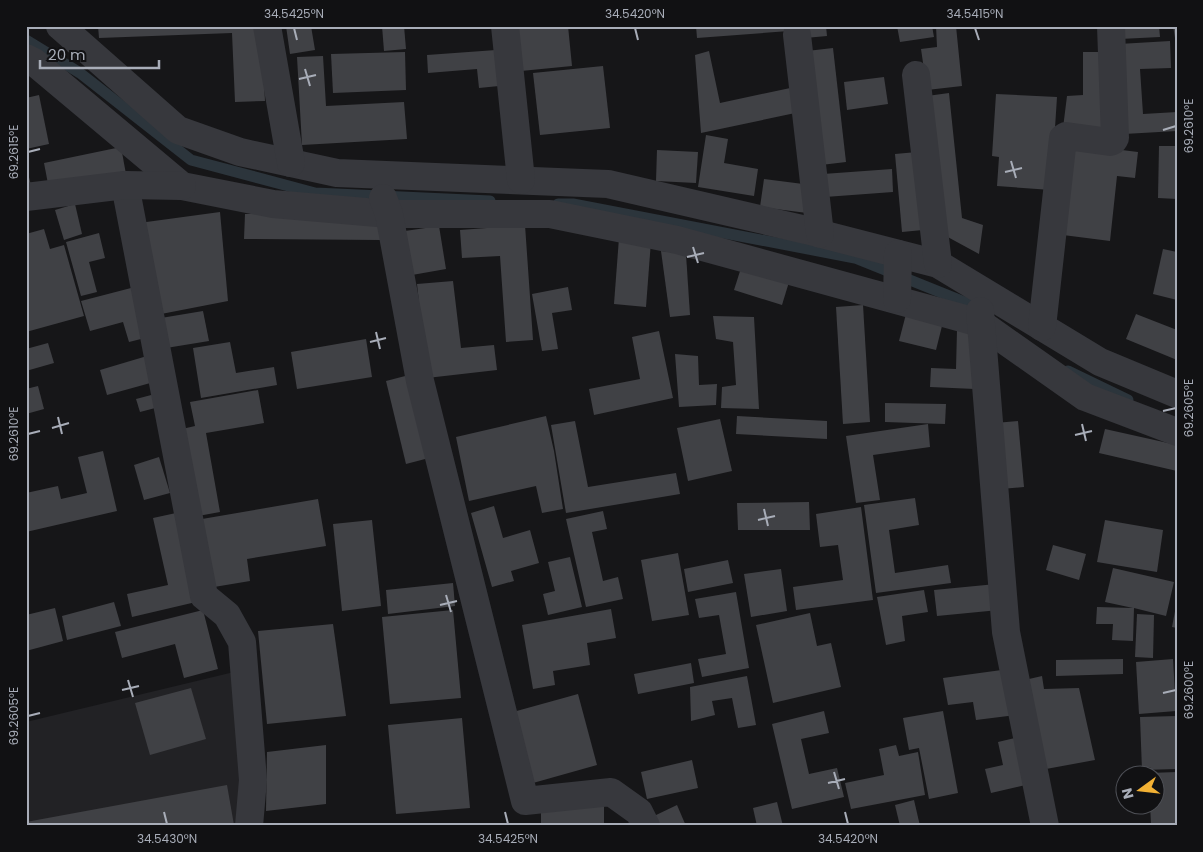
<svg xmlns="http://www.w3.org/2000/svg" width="1203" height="852" font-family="Poppins,sans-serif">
  <rect width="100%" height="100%" fill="#161618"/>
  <!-- built -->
  <polygon fill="#222225" points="234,672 242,826 26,826 26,722"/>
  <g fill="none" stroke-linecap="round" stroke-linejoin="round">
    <!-- stream -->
    <g stroke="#2c353c" stroke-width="11">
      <polyline points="26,40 80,73 191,160 315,193 490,201"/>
      <polyline points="558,204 573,204 855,258 982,309"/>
      <polyline points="1068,371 1128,400"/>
    </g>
  </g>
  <!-- building -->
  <g fill="#404145">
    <polygon points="98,26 261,26 265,101 235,102 232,33 99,38"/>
    <polygon points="286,26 311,26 315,50 290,54"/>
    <polygon points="382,26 404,26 406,49 384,51"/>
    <polygon points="516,26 568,26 572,66 521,71"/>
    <polygon points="696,26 789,26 789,31 697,38"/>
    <polygon points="804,26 826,26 827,36 805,38"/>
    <polygon points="897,26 932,26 934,37 900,42"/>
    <polygon points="936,26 956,26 962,86 927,90 921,49 937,47"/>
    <polygon points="1119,26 1159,26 1160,37 1120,39"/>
    <polygon points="1173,26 1177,26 1177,44 1176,44"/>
    <polygon points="1170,41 1171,68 1140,69 1143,114 1177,112 1177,131 1124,134 1119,44"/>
    <polygon points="833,48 846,162 821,165 807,51"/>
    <polygon points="496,50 499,86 479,88 477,69 428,73 427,55"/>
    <polygon points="709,51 720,103 795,87 800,112 701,133 695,55"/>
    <polygon points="405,52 406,90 333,93 331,54"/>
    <polygon points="1083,52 1109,52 1108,129 1063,128 1067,96 1083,95"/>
    <polygon points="323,56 326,106 404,102 407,139 302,145 297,57"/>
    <polygon points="603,66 610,128 540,135 533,73"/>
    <polygon points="884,77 888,104 847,110 844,82"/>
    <polygon points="949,93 962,218 983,225 979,254 944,235 927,96"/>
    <polygon points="996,94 1057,97 1051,190 997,186 999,157 992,156"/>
    <polygon points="39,95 49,144 26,149 26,98"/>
    <polygon points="706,135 728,139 724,163 758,169 754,196 698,187"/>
    <polygon points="1073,144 1138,152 1135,178 1117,176 1110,241 1063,235"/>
    <polygon points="1159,146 1177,146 1177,199 1158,198"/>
    <polygon points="121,147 126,174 49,189 44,163"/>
    <polygon points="657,150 698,152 696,183 656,181"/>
    <polygon points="917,152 923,230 902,232 895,154"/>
    <polygon points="26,166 31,185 26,186"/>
    <polygon points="892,169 893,192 825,197 823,174"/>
    <polygon points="764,179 811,185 807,213 760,207"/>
    <polygon points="75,204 82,234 64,240 55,210"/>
    <polygon points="220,212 228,301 156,315 139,223"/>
    <polygon points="245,214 381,215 380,240 244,239"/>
    <polygon points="525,225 533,340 506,342 500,256 462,258 460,230"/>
    <polygon points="439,226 446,269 412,275 405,231"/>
    <polygon points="44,229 50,249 64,245 84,316 26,332 26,234"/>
    <polygon points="99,233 105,258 89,262 97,292 81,296 66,242"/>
    <polygon points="619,238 651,241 646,307 614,304"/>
    <polygon points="1163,249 1177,252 1177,300 1153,294"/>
    <polygon points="661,251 686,254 690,315 670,317"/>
    <polygon points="741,268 789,282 782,305 734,290"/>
    <polygon points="453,281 461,348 494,345 497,370 427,378 417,284"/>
    <polygon points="568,287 572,310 552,313 558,349 542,351 532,294"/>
    <polygon points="131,288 145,338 129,342 123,322 90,331 81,301"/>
    <polygon points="863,305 870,422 843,424 836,307"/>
    <polygon points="203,311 209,341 160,349 155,319"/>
    <polygon points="906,314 943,322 936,350 899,341"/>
    <polygon points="1136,314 1177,330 1177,360 1126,339"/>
    <polygon points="713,316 754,317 759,409 721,408 722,387 736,385 733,342 716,339"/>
    <polygon points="957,330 977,331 975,389 930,387 931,368 956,369"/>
    <polygon points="659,331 673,398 594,415 589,389 640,379 632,337"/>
    <polygon points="366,339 372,377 297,389 291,352"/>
    <polygon points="230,342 236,373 274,367 277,385 201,398 193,348"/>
    <polygon points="48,343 54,363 26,371 26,349"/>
    <polygon points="675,354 698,356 699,385 717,384 716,405 679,407"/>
    <polygon points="147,356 154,382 107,395 100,370"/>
    <polygon points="409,375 429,458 406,464 386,381"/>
    <polygon points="38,386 44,409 26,414 26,389"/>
    <polygon points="258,390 264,423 206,433 220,512 198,516 182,429 195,426 190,402"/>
    <polygon points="155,394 159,407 140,412 136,399"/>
    <polygon points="885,403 946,404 945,424 885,422"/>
    <polygon points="546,416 554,451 563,509 542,513 536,486 469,501 456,437"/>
    <polygon points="737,416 827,421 827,439 736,434"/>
    <polygon points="720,419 732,471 688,481 677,428"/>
    <polygon points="575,421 588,487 676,473 680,494 566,513 551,425"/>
    <polygon points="1018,421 1024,487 1001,489 995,423"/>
    <polygon points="928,424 930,447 873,455 880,500 856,503 846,436"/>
    <polygon points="1105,429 1177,445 1177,471 1099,453"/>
    <polygon points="103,451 117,511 26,532 26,493 58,486 61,499 87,493 78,457"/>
    <polygon points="159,457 170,493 144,500 134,465"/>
    <polygon points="915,498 919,525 889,530 895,573 948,565 951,583 876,593 864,505"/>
    <polygon points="318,499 326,546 247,559 250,581 214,587 202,519"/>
    <polygon points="809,502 810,530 738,530 737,503"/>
    <polygon points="494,506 503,538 530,530 539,563 511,571 514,581 492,587 471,513"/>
    <polygon points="861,507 873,600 796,610 793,587 843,580 838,545 820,547 816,514"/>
    <polygon points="603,511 607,529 592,532 603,581 618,577 623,599 586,607 566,519"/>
    <polygon points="176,513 196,602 132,617 127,594 168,585 153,518"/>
    <polygon points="372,520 381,606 342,611 333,524"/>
    <polygon points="1105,520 1163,530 1157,572 1097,562"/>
    <polygon points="1053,545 1086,554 1079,580 1046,570"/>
    <polygon points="678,553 689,615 652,621 641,560"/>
    <polygon points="570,557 582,607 548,615 543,594 555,591 548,562"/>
    <polygon points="728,560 733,583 688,592 684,569"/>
    <polygon points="1113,568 1174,582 1166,616 1134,608 1133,641 1112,640 1113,624 1096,624 1097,607 1133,608 1105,602"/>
    <polygon points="781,569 787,611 751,617 744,574"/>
    <polygon points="453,583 455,606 388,614 386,590"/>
    <polygon points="996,584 999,610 937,616 934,590"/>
    <polygon points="924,590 928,612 902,616 905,641 886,645 877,597"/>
    <polygon points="736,592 749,668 702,677 698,659 726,654 719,615 699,618 695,599"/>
    <polygon points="114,602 121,626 67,640 62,616"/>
    <polygon points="1176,606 1177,606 1177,628 1172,627"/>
    <polygon points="55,608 63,641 26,651 26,615"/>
    <polygon points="611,609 616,638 587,643 590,665 553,671 555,685 533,689 522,625"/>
    <polygon points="203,610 218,669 184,678 175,644 122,658 115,632"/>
    <polygon points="453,610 461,698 390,704 382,617"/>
    <polygon points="810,613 817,646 831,643 841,687 773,703 756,625"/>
    <polygon points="1137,614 1154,615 1153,658 1135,657"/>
    <polygon points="333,624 346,716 267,724 258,631"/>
    <polygon points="1123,659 1123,674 1056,676 1056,660"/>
    <polygon points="1173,659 1176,711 1139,714 1136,662"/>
    <polygon points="691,663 694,683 638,694 634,674"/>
    <polygon points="1009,669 1016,715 976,720 973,702 948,705 943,678"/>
    <polygon points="747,676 756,725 738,728 732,698 712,701 715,715 691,721 690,687"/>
    <polygon points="1042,676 1044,689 1079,688 1095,760 1046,769 1029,679"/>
    <polygon points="191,688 206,739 150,755 135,703"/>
    <polygon points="578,694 597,765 533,783 513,712"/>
    <polygon points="824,711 829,733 801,739 809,774 837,768 844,797 792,809 772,724"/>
    <polygon points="943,711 958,793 929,799 919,748 909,750 903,718"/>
    <polygon points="1177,716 1177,769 1142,770 1140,717"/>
    <polygon points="462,718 470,808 396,814 388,725"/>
    <polygon points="1023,736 1034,783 991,793 985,769 1003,765 998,742"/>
    <polygon points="326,745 326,804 266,811 267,752"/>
    <polygon points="896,745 899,756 918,752 925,795 851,809 845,783 884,775 879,749"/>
    <polygon points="692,760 698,788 647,799 641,772"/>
    <polygon points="1177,772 1177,823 1151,824 1150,804 1156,804 1156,774 1149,774 1149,773"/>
    <polygon points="227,785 234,825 26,826 26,822"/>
    <polygon points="914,800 920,826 900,826 895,805"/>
    <polygon points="777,802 783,826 757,826 753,808"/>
    <polygon points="604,805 604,826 541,826 541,806"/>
    <polygon points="677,805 686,826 658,826 654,816"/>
  </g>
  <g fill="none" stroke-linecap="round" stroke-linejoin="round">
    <!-- street -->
    <g stroke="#37383d" stroke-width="28">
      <polyline points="60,26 178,130 240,152 337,173 608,184 806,230 938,264 1100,362 1177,394"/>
      <polyline points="267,26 291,163"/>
      <polyline points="505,26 521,180"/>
      <polyline points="797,35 820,234"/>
      <polyline points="26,58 34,62 182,186 273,204 389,214 550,214 677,240 980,323 1085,397 1177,432"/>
      <polyline points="916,75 938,264"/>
      <polyline points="125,185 204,596 227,615 242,642 253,780 249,826"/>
      <polyline points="26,197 125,185 182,186"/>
      <polyline points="383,198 389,214 420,381 525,801 611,792 639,812 646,826"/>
      <polyline points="897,299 898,254"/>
      <polyline points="980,311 1006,632 1045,826"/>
      <polyline points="1042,327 1063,138 1066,136 1110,142 1113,141 1115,138 1111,26"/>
    </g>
  </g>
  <!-- ticks -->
  <path fill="none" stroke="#a8adb8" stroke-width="2" d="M294 28 297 40M635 28 638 40M975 28 979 40M305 69 310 86M299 79 316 75M1163 130 1176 126M28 152 40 149M1011 161 1016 178M1005 172 1022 168M693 247 698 263M687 257 704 253M376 332 380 349M370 342 386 338M1163 411 1176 408M58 417 62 434M1082 424 1086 441M52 428 69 423M28 434 40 431M1075 435 1092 431M764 509 768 526M758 520 775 516M446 595 451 612M440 605 457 601M128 680 133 697M122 690 139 686M1163 693 1176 690M28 716 40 713M834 772 839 789M828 783 845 779M164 812 167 824M505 812 508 824M845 812 848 824"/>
  <!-- border -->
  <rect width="1203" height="852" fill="none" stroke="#111113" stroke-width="55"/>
  <!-- north arrow -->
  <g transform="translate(1140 790) rotate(255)"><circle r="24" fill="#111113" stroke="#4d4f55"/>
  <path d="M0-4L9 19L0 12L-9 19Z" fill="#f2b134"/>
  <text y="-8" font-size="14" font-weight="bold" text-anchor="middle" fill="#a8adb8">N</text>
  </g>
  <!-- scale -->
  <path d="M40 60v8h119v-8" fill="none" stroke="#a8adb8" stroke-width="2.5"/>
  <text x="48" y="60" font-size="15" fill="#a8adb8" stroke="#111113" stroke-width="4" paint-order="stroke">20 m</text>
  <rect x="28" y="28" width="1148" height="796" fill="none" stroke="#a8adb8" stroke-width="2"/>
  <g font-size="12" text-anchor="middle" fill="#a8adb8">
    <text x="294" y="18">34.5425°N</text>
    <text x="635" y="18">34.5420°N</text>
    <text x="975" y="18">34.5415°N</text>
    <text transform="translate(1189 126) rotate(-90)" y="4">69.2610°E</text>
    <text transform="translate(14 152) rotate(-90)" y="4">69.2615°E</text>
    <text transform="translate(1189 408) rotate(-90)" y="4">69.2605°E</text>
    <text transform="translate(14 434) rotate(-90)" y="4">69.2610°E</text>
    <text transform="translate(1189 690) rotate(-90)" y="4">69.2600°E</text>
    <text transform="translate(14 716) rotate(-90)" y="4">69.2605°E</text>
    <text x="167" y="843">34.5430°N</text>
    <text x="508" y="843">34.5425°N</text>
    <text x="848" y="843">34.5420°N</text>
  </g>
</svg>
